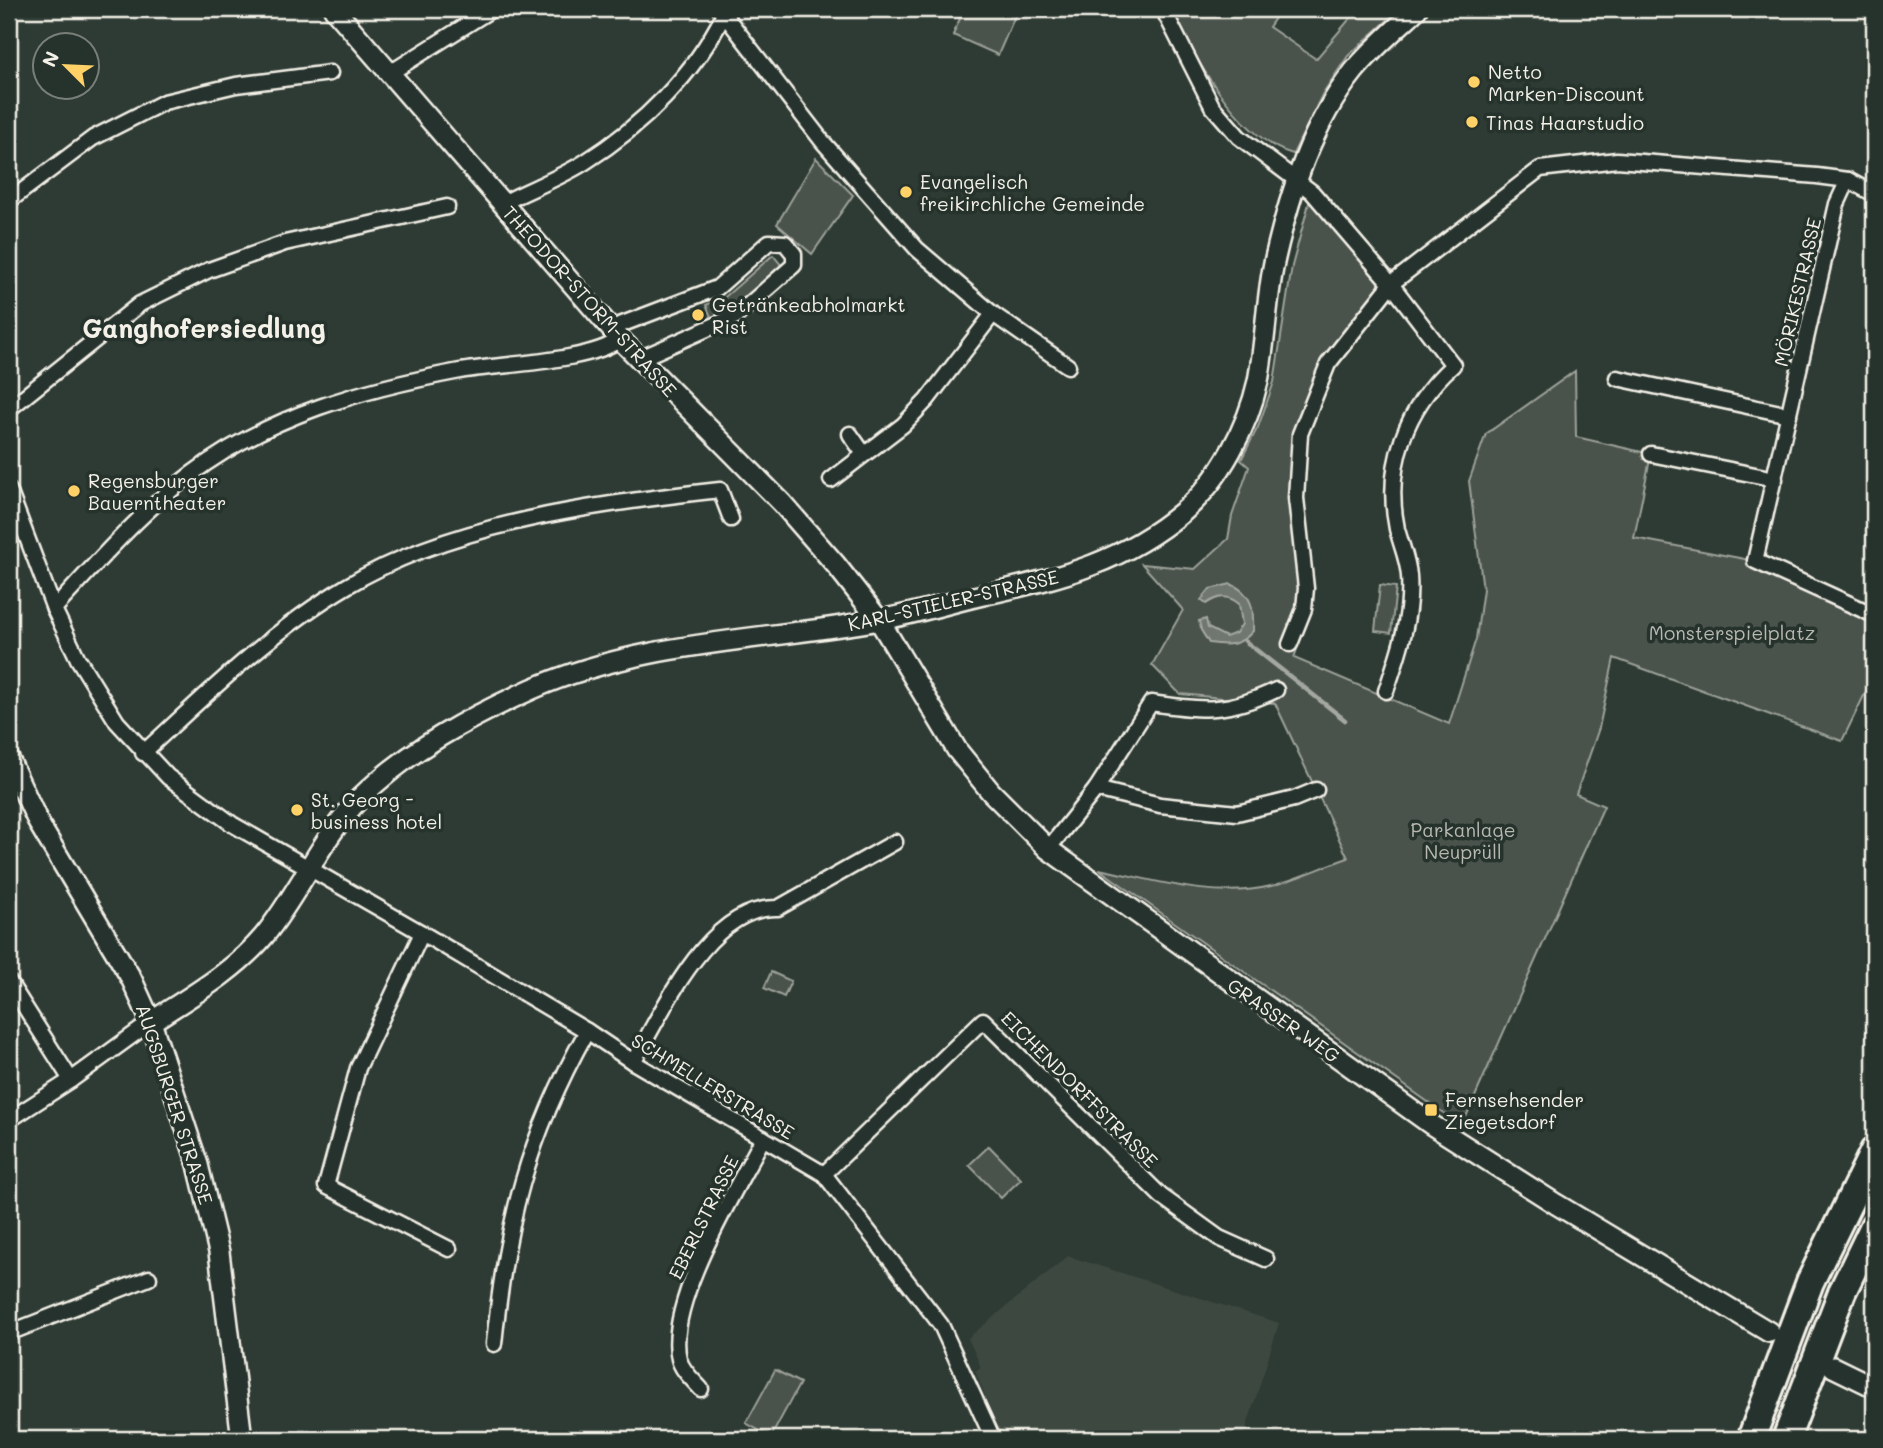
<svg xmlns="http://www.w3.org/2000/svg" width="1883" height="1448" font-family="Mali,sans-serif">
  <rect width="100%" height="100%" fill="#2e3b34"/>
  <filter id="ink" filterUnits="userSpaceOnUse"><feTurbulence type="fractalNoise" baseFrequency=".0143" numOctaves="2"/><feDisplacementMap in="SourceGraphic" scale="14" xChannelSelector="R" yChannelSelector="G"/><feConvolveMatrix kernelMatrix="1 2 1 2 8 2 1 2 1" color-interpolation-filters="sRGB"/></filter>
  <g filter="url(#ink)">
    <!-- built -->
    <polygon fill="#3c4841" points="1068,1256 1279,1323 1243,1439 1003,1439 975,1371 981,1367 968,1338"/>
    <!-- green -->
    <g fill="#48524c" stroke="#9ea29a" stroke-width="2">
      <polygon points="964,9 1018,9 998,55 953,35"/>
      <path d="M1170 9H1281L1269 27 1316 59 1358 9H1400L1348 56 1323 93 1293 154C1240 140 1192 55 1170 9Z"/>
      <polygon points="816,158 853,195 812,254 777,224"/>
      <path d="M1312 192 1389 296 1329 365 1302 451 1305 625 1294 658 1449 724 1476 639 1483 589 1469 481 1486 434 1575 371 1576 437 1651 454 1634 538 1755 561 1874 623V675L1842 741 1614 658 1599 728 1576 794 1604 806 1462 1126 1099 869C1154 880 1215 900 1271 886 1297 879 1322 867 1348 858L1275 703 1180 694 1152 665 1183 610 1142 564 1195 569 1228 539 1232 516 1249 467 1241 460 1258 427 1274 382 1292 266Z"/>
      <polygon points="773,255 781,265 734,308 711,317 706,305 725,297"/>
      <polygon points="1380,585 1396,587 1391,633 1375,631"/>
      <polygon points="771,972 791,981 784,997 764,988"/>
      <polygon points="989,1146 1021,1179 1001,1198 969,1165"/>
      <polygon points="775,1370 800,1383 771,1437 746,1423"/>
    </g>
    <!-- water -->
    <path fill="#6f7770" stroke="#a4a8a0" stroke-width="2" d="M1231 584C1253 594 1254 609 1253 631 1240 646 1228 646 1209 643L1201 630 1199 621 1206 619 1208 628 1226 637 1236 633 1242 624 1239 604C1228 594 1218 596 1206 604L1201 600 1210 589Z"/>
    <g fill="none" stroke-linecap="round" stroke-linejoin="round">
      <!-- stream -->
      <polyline stroke="#a4a8a0" stroke-width="4.5" points="1245,641 1345,720"/>
      <!-- street casing -->
      <g stroke="#f4f1e8" stroke-width="19">
        <g id="street">
          <polyline points="720,9 823,142 917,249 993,314 1068,366"/>
          <polyline points="1163,9 1212,106 1239,137 1312,192 1391,284 1540,169 1617,160 1817,176 1848,180 1874,194"/>
          <polyline points="390,73 492,9"/>
          <polyline points="1848,180 1837,204 1755,561 1874,615"/>
          <polyline points="9,201 93,138 164,102 236,85 330,73"/>
          <path d="M503 203C530 189 560 178 585 162 642 126 694 75 724 14"/>
          <polyline points="612,328 717,288 769,242 785,243 794,254 794,265 736,316 639,359"/>
          <polyline points="1617,378 1789,415"/>
          <polyline points="9,409 140,304 209,270 285,243 447,207"/>
          <polyline points="850,434 864,454"/>
          <polyline points="1651,454 1775,479"/>
          <polyline points="831,480 903,425 927,400 993,314"/>
          <polyline points="9,490 54,609 78,659 117,722 168,777 232,824 422,933 587,1031 633,1062 824,1174 941,1325 993,1439"/>
          <path d="M54 609C97 562 139 514 190 475 269 415 364 389 460 371 500 364 591 362 620 339"/>
          <path d="M1290 644 1304 609 1306 588 1296 498 1300 434 1328 364 1391 284 1453 365C1406 407 1384 466 1397 529 1401 545 1408 560 1409 576 1412 616 1399 653 1386 691"/>
          <path d="M143 753C208 693 271 631 347 586 451 523 601 503 720 490L731 519"/>
          <polyline points="1096,789 1160,805 1237,813 1294,799 1316,790"/>
          <path d="M1048 849 1096 789 1151 703C1203 711 1228 713 1276 690"/>
          <polyline points="422,933 358,1068 326,1186 449,1249"/>
          <polyline points="9,982 71,1080"/>
          <path d="M633 1062C664 1010 708 906 778 908L895 842"/>
          <polyline points="9,1120 71,1080 151,1022"/>
          <polyline points="824,1174 983,1020 1161,1196 1219,1238 1266,1259"/>
          <polyline points="9,1333 149,1278"/>
          <path d="M494 1344C506 1223 527 1138 587 1031"/>
          <path d="M701 1389C693 1380 682 1371 679 1359 665 1303 737 1189 763 1138"/>
        </g>
      </g>
      <!-- secondary casing -->
      <g stroke="#f4f1e8" stroke-width="24">
        <g id="secondary">
          <polyline points="334,9 620,339 782,503 836,565 879,620 957,750 991,792 1048,849 1432,1125 1556,1204 1769,1332"/>
          <polyline points="9,759 39,824 131,978 151,1022 198,1165 219,1252 242,1439"/>
          <path d="M151 1022C189 997 234 972 264 936 299 893 321 838 360 798 408 750 470 717 532 689 641 641 763 641 879 620 914 614 948 603 983 595 1061 577 1121 564 1184 511 1220 480 1248 426 1258 381 1266 340 1266 298 1275 258 1290 193 1312 123 1354 71 1373 48 1396 29 1417 9"/>
          <polyline points="1833,1367 1874,1387"/>
        </g>
      </g>
      <!-- highway casing -->
      <g stroke="#f4f1e8" stroke-width="32">
        <g id="highway">
          <polyline points="1751,1439 1810,1282 1874,1151"/>
          <polyline points="1786,1439 1842,1292 1874,1226"/>
        </g>
      </g>
      <!-- street -->
      <use href="#street" stroke="#26332d" stroke-width="14"/>
      <!-- secondary -->
      <use href="#secondary" stroke="#26332d" stroke-width="19"/>
      <!-- highway -->
      <use href="#highway" stroke="#26332d" stroke-width="26"/>
    </g>
  </g>
  <!-- markers -->
  <g fill="#ffd166" stroke="#26332d" stroke-width="2.5">
    <circle cx="1474" cy="82" r="7"/>
    <circle cx="1472" cy="122" r="7"/>
    <circle cx="906" cy="192" r="7"/>
    <circle cx="698" cy="315" r="7"/>
    <circle cx="74" cy="491" r="7"/>
    <circle cx="297" cy="810" r="7"/>
    <rect x="1424" y="1103" width="14" height="14" rx="3.5"/>
  </g>
  <g text-anchor="middle" dominant-baseline="central" stroke-width="7" stroke-linejoin="round" paint-order="stroke">
    <!-- poi labels -->
    <g font-size="19" fill="#f4f1e8" stroke="#26332d" text-anchor="start">
      <text x="1488" y="71">Netto<tspan x="1488" dy="22">Marken-Discount</tspan></text>
      <text x="1486" y="122">Tinas Haarstudio</text>
      <text x="920" y="181">Evangelisch<tspan x="920" dy="22">freikirchliche Gemeinde</tspan></text>
      <text x="712" y="304">Getränkeabholmarkt<tspan x="712" dy="22">Rist</tspan></text>
      <text x="88" y="480">Regensburger<tspan x="88" dy="22">Bauerntheater</tspan></text>
      <text x="311" y="799">St. Georg -<tspan x="311" dy="22">business hotel</tspan></text>
      <text x="1445" y="1099">Fernsehsender<tspan x="1445" dy="22">Ziegetsdorf</tspan></text>
    </g>
    <!-- street labels -->
    <g font-size="19" fill="#f4f1e8" stroke="#26332d">
      <text transform="translate(1797 292) rotate(-77)">MÖRIKESTRASSE</text>
      <text transform="translate(590 301) rotate(48)">THEODOR-STORM-STRASSE</text>
      <text transform="translate(953 600) rotate(-13)">KARL-STIELER-STRASSE</text>
      <text transform="translate(1284 1020) rotate(35)">GRASSER WEG</text>
      <text transform="translate(713 1086) rotate(31)">SCHMELLERSTRASSE</text>
      <text transform="translate(1080 1089) rotate(45)">EICHENDORFFSTRASSE</text>
      <text transform="translate(175 1104) rotate(72)">AUGSBURGER STRASSE</text>
      <text transform="translate(703 1217) rotate(-64)">EBERLSTRASSE</text>
    </g>
    <!-- park labels -->
    <g font-size="19" fill="#b8b9b1" stroke="#26332d">
      <text x="1732" y="632">Monsterspielplatz</text>
      <text x="1463" y="829">Parkanlage<tspan x="1463" dy="22">Neuprüll</tspan></text>
    </g>
    <!-- district labels -->
    <g font-size="26" font-weight="bold" fill="#f4f1e8" stroke="#26332d">
      <text x="204" y="328">Ganghofersiedlung</text>
    </g>
  </g>
  <!-- margin -->
  <rect width="1883" height="1448" fill="none" stroke="#26332d" stroke-width="35"/>
  <rect x="18" y="18" width="1848" height="1413" fill="none" stroke="#f4f1e8" stroke-width="2.5" filter="url(#ink)"/>
  <!-- north arrow -->
  <g transform="translate(66 66) rotate(294)"><circle r="33" fill="#26332d" stroke="#787f78" stroke-width="2"/>
  <path d="M0-5L12 26L0 18L-12 26Z" fill="#ffd166"/>
  <text y="-10" font-size="19" font-weight="bold" text-anchor="middle" fill="#f4f1e8">N</text>
  </g>
</svg>
